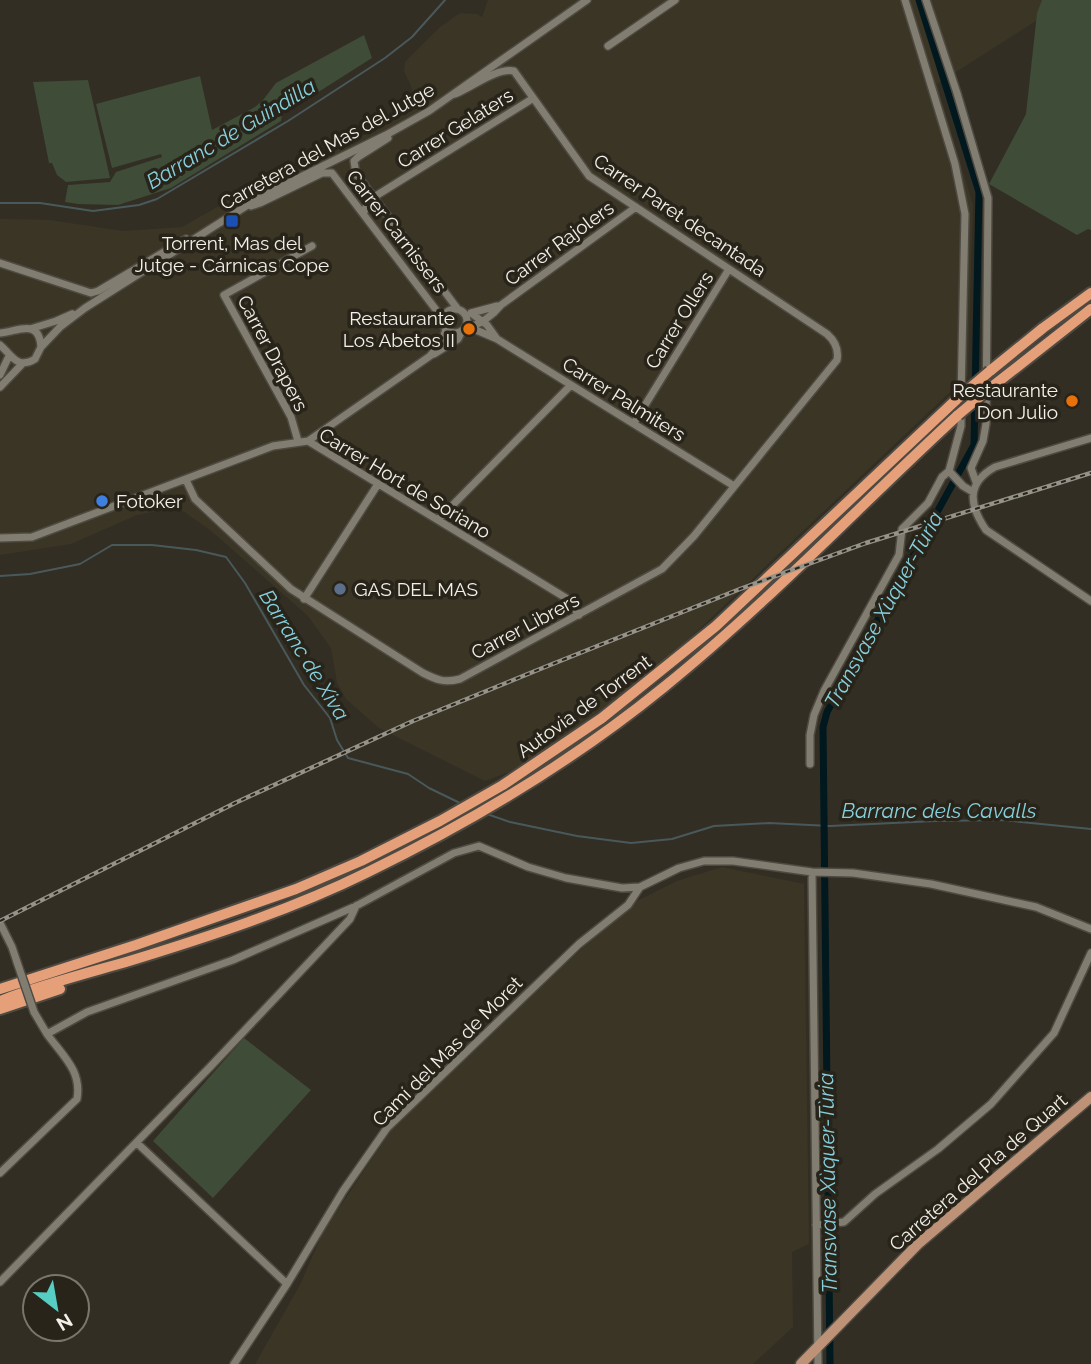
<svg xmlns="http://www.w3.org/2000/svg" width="1091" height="1364" font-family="Raleway,sans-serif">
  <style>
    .built { fill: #3b3525 }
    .green { fill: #3f4c37 }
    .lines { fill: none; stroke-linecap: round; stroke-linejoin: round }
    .stream { stroke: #49595b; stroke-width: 2 }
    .canal { stroke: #00181e; stroke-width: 7 }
    .minor-casing { stroke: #4e4a42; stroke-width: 10 }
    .major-casing { stroke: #4e4a42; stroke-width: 13 }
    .highway-casing { stroke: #4e4a42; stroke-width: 14 }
    .minor { stroke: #817d71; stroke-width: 7 }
    .major { stroke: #bd9276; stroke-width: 10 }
    .highway { stroke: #e5a07a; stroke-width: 10 }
    .rail-casing { stroke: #959289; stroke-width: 4.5 }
    .rail { stroke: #28241a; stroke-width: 2; stroke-dasharray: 5; stroke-linecap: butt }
    .minor-bridge-casing { stroke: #4e4a42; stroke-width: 10; stroke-linecap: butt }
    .highway-bridge-casing { stroke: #4e4a42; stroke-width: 14; stroke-linecap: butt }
    .minor-bridge { stroke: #817d71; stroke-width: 7 }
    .highway-bridge { stroke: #e5a07a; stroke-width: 10 }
    .transit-dot { fill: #1a4fb4; stroke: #28241a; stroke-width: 2.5 }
    .food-dot { fill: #e8710a; stroke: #28241a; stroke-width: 2.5 }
    .shop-dot { fill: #3f7fe0; stroke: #28241a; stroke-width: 2.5 }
    .service-dot { fill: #5c6f8a; stroke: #28241a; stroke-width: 2.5 }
    .labels { text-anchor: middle; stroke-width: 7; stroke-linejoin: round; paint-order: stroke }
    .street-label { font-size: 19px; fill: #f2f0e9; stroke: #28241a }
    .poi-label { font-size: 19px; fill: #f2f0e9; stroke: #28241a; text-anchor: end }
    .water-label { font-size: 21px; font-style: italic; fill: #86d0de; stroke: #28241a }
  </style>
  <rect width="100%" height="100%" fill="#322e24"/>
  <path class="built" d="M488 0H1042L1036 21 937 84 973 205 968 375 674 653 568 735 511 771 485 781 379 728 346 699 337 683 331 648 308 616 210 530 183 511 163 510 137 515 71 544 0 555V219L50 220 123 231 182 227 249 189 386 125 416 106 410 83 404 72 405 62 439 28 460 13 477 14 482 17Z
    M722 867 804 884 809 1244 792 1252 793 1327 753 1364H255L300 1285 323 1232 392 1129 524 1000 635 902 677 881Z"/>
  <path class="green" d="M1042 0H1091V230L1088 229 1077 235 989 184 1026 114 1037 13Z
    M364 35 372 58 282 115 281 121 171 188 118 205 78 204 65 202 68 185 110 182 116 172 162 157 161 154 112 168 96 104 200 76 212 130 255 107 263 100 276 83Z
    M88 80 110 178 66 182 57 175 52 163H49L33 82Z
    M244 1038 311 1090 213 1198 153 1141Z"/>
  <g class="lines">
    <path class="stream" d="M0 203H40L93 211 139 205 157 199 288 121 385 58 412 37 445 0
      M0 576 30 574 80 564 112 545H152L196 550 226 557 245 583 304 685 330 718 337 740 348 758 408 774 429 788 462 804
      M487 814 510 822 577 836 631 843 672 839 714 826 769 823 830 826 935 821 1002 820 1091 829"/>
    <path class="canal" d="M830 1364 823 727 827 712 974 445 979 192 919 0"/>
    <defs>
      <path id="minor" d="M905 0 955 164 965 214 961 398
        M926 0 957 93 988 198 986 424 983 441 971 468 976 482
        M608 46 675 0
        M388 138 358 157 354 161 356 174 457 308
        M251 206 260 203 322 173H332L443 319
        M364 212 368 202 374 197 532 99
        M0 263 91 293 98 291 186 239
        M443 321a12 12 0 1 1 24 0a12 12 0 1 1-24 0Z
        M471 313 487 325 497 339
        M471 313 497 306
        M467 327C479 326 493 315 501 305L636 207
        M30 329 56 321 72 314
        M464 329 476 330 497 339 734 486
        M0 333C17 332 39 317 41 347L35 359C17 370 12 355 0 345
        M41 347 60 327 85 308 262 196 386 135 429 111 587 0
        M434 354 458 339 462 331
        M0 375 9 356
        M0 387 23 363
        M634 423 729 269
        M1091 438 995 467C966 483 969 505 986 530L1091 601
        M298 441 291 417 224 295 312 246
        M308 441 430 356 442 342 446 329
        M949 471 963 486 973 492
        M186 480 195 499 291 589 423 673C437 680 444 683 460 679L662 569 694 536 837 360C839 349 835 341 827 334L589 176 514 71C498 67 472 87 455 94
        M438 520 571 385
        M0 538 32 537 273 446 308 441 566 598 579 615
        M304 599 378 484
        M810 764V735L814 715 824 691 899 555 902 529 928 503 942 477 949 471 961 426V410
        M812 872 818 1364
        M0 923 12 947 17 962
        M34 1012 47 1034
        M137 1143 287 1284
        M0 1173 77 1099C82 1071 63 1056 47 1034L87 1012 233 960 356 906 454 853 479 846 528 867 566 878 622 888 640 887 679 868 704 861H733L812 872 853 873 931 884 1036 907 1091 929
        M816 1225 844 1222 875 1194 938 1149 991 1104 1054 1033 1091 953
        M0 1282 211 1066 350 919 356 906
        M234 1364 287 1284 343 1191 387 1128 579 944 628 905 640 887"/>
      <path id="major" d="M801 1364 918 1244 1091 1097"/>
      <path id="highway" d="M990 371 1043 328 1091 293
        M989 389 1091 309
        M0 989 136 945 296 889 361 861 440 821 503 785 602 718 716 626 957 399
        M0 1001C41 985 84 974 126 962 208 937 291 910 368 872 473 821 573 761 664 687 768 603 860 505 958 415
        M0 1009 60 989"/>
    </defs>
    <use href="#minor" class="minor-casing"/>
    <use href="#major" class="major-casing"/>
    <use href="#highway" class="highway-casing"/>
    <use href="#minor" class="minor"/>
    <use href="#major" class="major"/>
    <use href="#highway" class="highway"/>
    <defs>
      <path id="rail" d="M0 921 235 803 413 721 545 667 740 589 866 543 1091 473"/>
    </defs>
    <use href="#rail" class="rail-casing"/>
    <use href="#rail" class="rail"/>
    <defs>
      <path id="minor-bridge" d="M17 962 34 1012"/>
      <path id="highway-bridge" d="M957 399 990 371
        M958 415 989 389"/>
    </defs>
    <use href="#minor-bridge" class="minor-bridge-casing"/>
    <use href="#highway-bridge" class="highway-bridge-casing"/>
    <use href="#minor-bridge" class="minor-bridge"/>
    <use href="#highway-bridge" class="highway-bridge"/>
  </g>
  <rect class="transit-dot" x="225" y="214" width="14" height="14" rx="3.5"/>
  <g class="food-dot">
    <circle cx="469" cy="329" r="7"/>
    <circle cx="1072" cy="401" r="7"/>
  </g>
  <circle class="shop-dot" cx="102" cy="501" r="7"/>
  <circle class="service-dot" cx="340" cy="589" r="7"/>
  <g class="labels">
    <g class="street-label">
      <text transform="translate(455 128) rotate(-32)" y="7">Carrer Gelaters</text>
      <text transform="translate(327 146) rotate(-29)" y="7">Carretera del Mas del Jutge</text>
      <text transform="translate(680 215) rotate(34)" y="7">Carrer Paret decantada</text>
      <text transform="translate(397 231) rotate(52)" y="7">Carrer Carnissers</text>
      <text transform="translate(559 243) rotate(-36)" y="7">Carrer Rajolers</text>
      <text transform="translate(679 320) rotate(-58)" y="7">Carrer Ollers</text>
      <text transform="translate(273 353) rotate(62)" y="7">Carrer Drapers</text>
      <text transform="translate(624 399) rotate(32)" y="7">Carrer Palmiters</text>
      <text transform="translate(405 483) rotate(31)" y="7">Carrer Hort de Soriano</text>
      <text transform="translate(525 626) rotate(-28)" y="7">Carrer Librers</text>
      <text transform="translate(584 706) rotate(-36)" y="7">Autovia de Torrent</text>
      <text transform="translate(447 1051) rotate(-45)" y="7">Camí del Mas de Moret</text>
      <text transform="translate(978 1172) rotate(-41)" y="7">Carretera del Pla de Quart</text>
    </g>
    <g class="poi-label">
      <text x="232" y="250" text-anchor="middle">Torrent, Mas del<tspan x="232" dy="22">Jutge - Cárnicas Cope</tspan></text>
      <text x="455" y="325">Restaurante<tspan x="455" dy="22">Los Abetos II</tspan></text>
      <text x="1058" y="397">Restaurante<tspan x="1058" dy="22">Don Julio</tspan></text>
      <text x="116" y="508" text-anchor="start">Fotoker</text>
      <text x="354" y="596" text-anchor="start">GAS DEL MAS</text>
    </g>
    <g class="water-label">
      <text transform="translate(231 134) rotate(-31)" y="7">Barranc de Guindilla</text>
      <text transform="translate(884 610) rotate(-61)" y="7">Transvase Xùquer-Tùria</text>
      <text transform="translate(304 655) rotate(58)" y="7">Barranc de Xiva</text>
      <text x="939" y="818">Barranc dels Cavalls</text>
      <text transform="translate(828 1183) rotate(-91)" y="7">Transvase Xùquer-Tùria</text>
    </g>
  </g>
  <g transform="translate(56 1308) rotate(149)"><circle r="33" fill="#28241a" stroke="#79766d" stroke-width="2"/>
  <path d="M0-5L12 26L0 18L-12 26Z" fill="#56cec3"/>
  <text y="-10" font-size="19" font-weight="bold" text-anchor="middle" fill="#f2f0e9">N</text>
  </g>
</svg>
